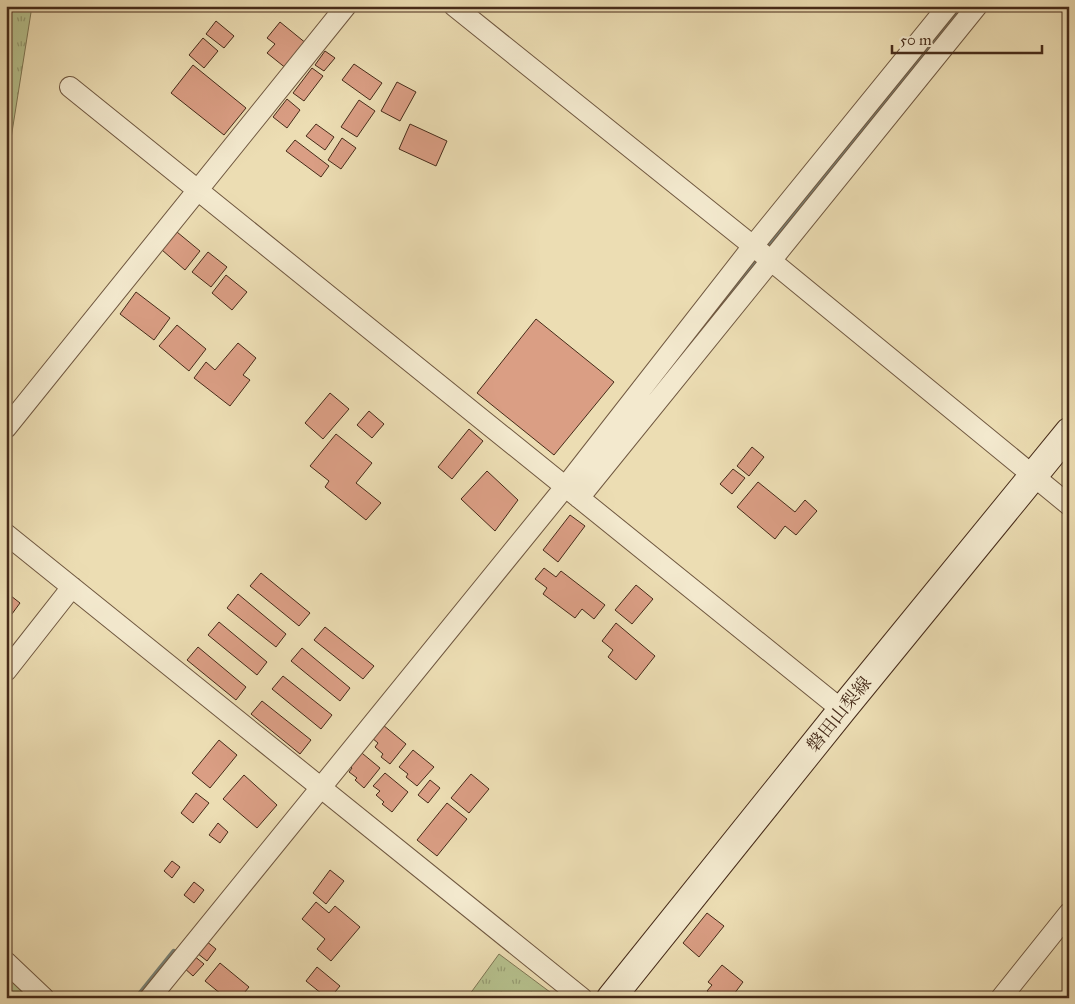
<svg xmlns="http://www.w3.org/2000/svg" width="1075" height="1004" font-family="'IM FELL Great Primer','Noto Serif JP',serif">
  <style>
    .grass { fill: url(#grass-tufts); stroke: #7e7654 }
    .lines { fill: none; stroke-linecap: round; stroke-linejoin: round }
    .stream { stroke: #788175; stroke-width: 6 }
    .building { fill: #da9e84; stroke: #462b19 }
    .minor-casing { stroke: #705840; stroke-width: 22 }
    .secondary-casing { stroke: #462b19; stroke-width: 30 }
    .minor { stroke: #f3e9ce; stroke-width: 20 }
    .secondary { stroke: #f3e9ce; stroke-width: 28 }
    .labels { text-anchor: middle; stroke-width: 4; stroke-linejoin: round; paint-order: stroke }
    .street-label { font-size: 18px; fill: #462b19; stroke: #f3e9ce }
  </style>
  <defs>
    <pattern id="grass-tufts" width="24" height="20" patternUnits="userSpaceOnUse" patternTransform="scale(1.25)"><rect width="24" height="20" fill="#b6c18e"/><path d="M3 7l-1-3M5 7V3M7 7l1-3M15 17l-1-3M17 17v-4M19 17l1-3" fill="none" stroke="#969d73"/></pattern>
  </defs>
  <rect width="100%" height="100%" fill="#ecddb3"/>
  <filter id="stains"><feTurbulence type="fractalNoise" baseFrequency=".004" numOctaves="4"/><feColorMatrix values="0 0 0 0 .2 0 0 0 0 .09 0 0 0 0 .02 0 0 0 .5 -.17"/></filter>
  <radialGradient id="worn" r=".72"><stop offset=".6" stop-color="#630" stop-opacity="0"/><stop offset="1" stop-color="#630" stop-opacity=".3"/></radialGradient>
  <path class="grass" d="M6 6H32L6 170Z
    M499 954 558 998H467Z
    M6 958 35 998H6Z"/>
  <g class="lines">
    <path class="stream" d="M660 381 962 6
      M137 998 174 952"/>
  </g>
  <path class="building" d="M216 21 234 36 224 48 206 34Z
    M280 22 307 44 287 69 267 53 275 44 267 38Z
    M203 38 218 51 204 68 189 55Z
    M325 51 335 58 324 71 315 65Z
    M354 64 382 83 370 100 342 80Z
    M193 65 246 108 224 135 171 93Z
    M312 68 323 76 304 101 293 93Z
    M397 82 416 92 400 121 381 111Z
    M287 99 300 110 287 128 273 117Z
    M359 100 375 111 357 137 341 127Z
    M316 124 334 137 325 150 306 136Z
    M410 124 447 141 436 166 399 149Z
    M342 138 356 148 341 169 328 160Z
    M295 140 329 166 321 177 286 151Z
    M177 232 200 251 185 270 162 250Z
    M208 252 227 267 211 287 192 272Z
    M226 275 247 292 232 310 212 293Z
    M136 292 170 318 154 340 120 314Z
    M536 319 614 382 554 455 477 393Z
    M177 325 206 349 189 371 159 346Z
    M238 343 256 358 243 375 250 380 230 406 194 378 206 362 215 370Z
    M330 393 349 409 323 439 305 423Z
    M369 411 384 424 372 438 357 425Z
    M469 429 483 441 452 479 438 467Z
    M336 434 372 463 356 483 381 503 366 520 325 487 329 481 310 466Z
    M752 447 764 457 749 476 737 466Z
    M733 469 745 478 732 494 720 484Z
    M487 471 518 500 495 531 461 499Z
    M758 482 795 512 805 500 817 511 796 535 785 526 775 539 737 507Z
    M570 515 585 526 558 562 543 550Z
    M544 568 556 577 561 571 605 605 594 619 582 609 575 618 543 594 547 588 535 579Z
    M261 573 310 613 299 626 250 586Z
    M636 585 653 599 632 624 615 610Z
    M6 592 20 603 9 618 6 616Z
    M238 594 286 634 276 647 227 608Z
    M219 622 267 662 257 675 208 635Z
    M616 623 655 656 636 680 608 657 613 650 602 641Z
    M325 627 374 666 363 679 314 640Z
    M198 647 246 687 236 700 187 660Z
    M302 648 350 688 340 701 291 661Z
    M283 676 332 715 321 729 272 689Z
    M262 701 311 740 300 754 251 714Z
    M383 725 406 744 390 764 381 757 383 754 375 747 378 743 372 738Z
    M219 740 237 755 210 788 192 773Z
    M357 749 380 768 364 788 355 780 357 778 349 772 352 768 346 762Z
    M413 750 434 767 417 786 406 777 408 774 399 767Z
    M385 773 408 792 392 812 382 804 384 802 376 795 380 791 373 786Z
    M471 774 489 789 469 813 451 798Z
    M244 775 277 805 257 828 223 799Z
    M430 780 440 788 428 803 418 795Z
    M196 793 209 803 193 823 181 813Z
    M447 803 467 819 437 856 417 840Z
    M218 823 228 832 220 843 209 835Z
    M172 861 180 867 172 878 164 871Z
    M330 870 344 881 326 904 313 893Z
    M194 882 204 890 194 903 184 895Z
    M316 902 329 913 335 906 360 927 331 961 317 949 325 939 302 919Z
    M707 913 724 926 699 957 683 943Z
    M206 941 216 949 207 961 197 953Z
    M193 955 204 964 193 976 183 967Z
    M220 963 249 987 240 998H226L205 981Z
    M722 965 743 982 731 998H716L707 991 712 985 708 982Z
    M317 967 340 986 330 998H327L306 981Z"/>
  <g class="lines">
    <defs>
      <path id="minor" d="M454 6 753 246 1069 505
        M70 87 842 710
        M6 428 346 6
        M579 498 977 6
        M6 534 582 998
        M6 671 72 587
        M6 962 44 998
        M150 998 565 487 753 246 948 6
        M1001 998 1069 913"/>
      <path id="secondary" d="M611 998 842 710 1069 432"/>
    </defs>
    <use href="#minor" class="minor-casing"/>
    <use href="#secondary" class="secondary-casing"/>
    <use href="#minor" class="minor"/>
    <use href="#secondary" class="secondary"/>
  </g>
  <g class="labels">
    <g class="street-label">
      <text transform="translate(839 714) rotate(-51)" y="6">磐田山梨線</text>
    </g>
  </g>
  <rect width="1075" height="1004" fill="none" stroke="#ecddb3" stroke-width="25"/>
  <rect x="8" y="8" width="1060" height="989" fill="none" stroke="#462b19" stroke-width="2.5"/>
  <rect x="12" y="12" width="1050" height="979" fill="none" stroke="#462b19"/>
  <path d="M892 45v8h150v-8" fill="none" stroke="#462b19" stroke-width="2.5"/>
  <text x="900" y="45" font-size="15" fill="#462b19" stroke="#f3e9ce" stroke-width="4" paint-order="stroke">50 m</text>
  <rect width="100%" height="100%" filter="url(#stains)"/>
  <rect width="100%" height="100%" fill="url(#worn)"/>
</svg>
